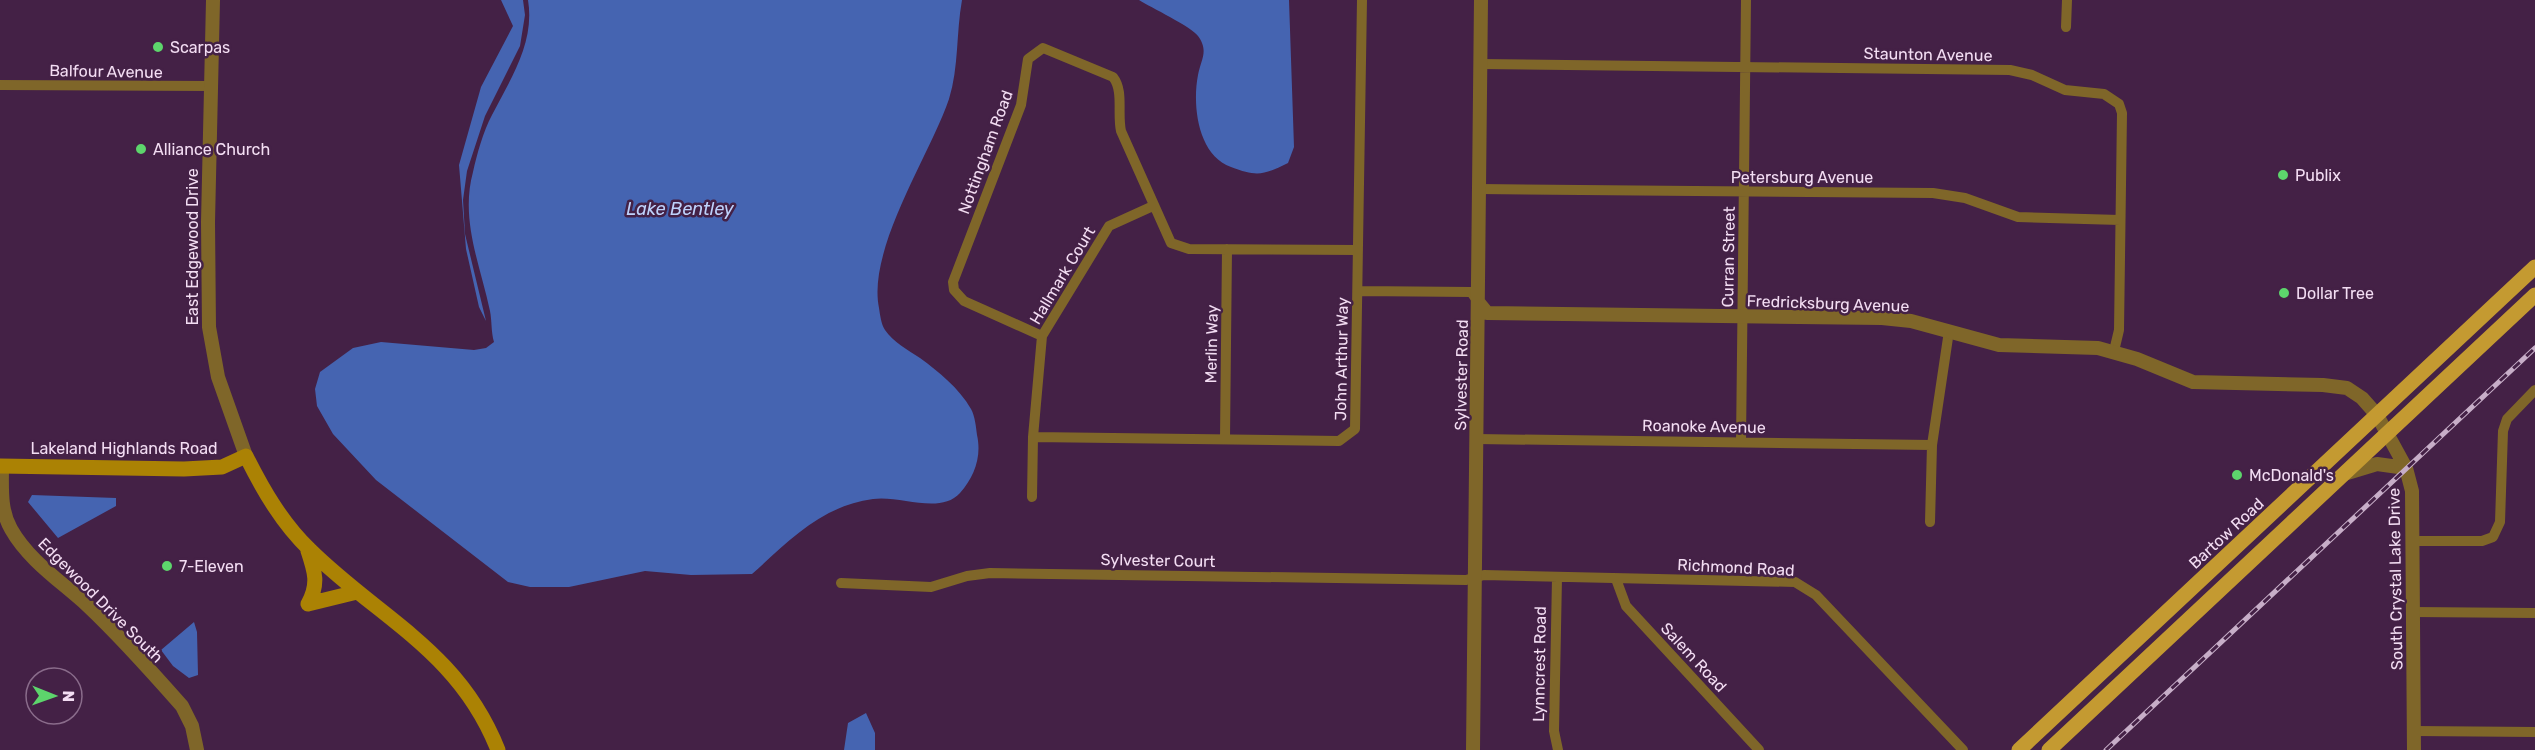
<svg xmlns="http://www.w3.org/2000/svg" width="2535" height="750" font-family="Rubik,sans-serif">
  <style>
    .water { fill: #4564b1 }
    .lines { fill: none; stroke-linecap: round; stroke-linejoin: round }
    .minor { stroke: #7f6629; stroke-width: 10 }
    .tertiary { stroke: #7f6629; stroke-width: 14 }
    .secondary { stroke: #ab8204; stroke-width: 15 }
    .primary { stroke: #c49a31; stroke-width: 15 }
    .rail-casing { stroke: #c7aec8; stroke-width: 5 }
    .rail { stroke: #442146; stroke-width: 3; stroke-dasharray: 9; stroke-linecap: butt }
    .poi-dot { fill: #5dd56c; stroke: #442146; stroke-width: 2 }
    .labels { text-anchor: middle; stroke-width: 5; stroke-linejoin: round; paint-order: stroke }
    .poi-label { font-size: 16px; fill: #f3ddf3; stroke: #442146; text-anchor: start }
    .street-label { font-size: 16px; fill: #f3ddf3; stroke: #442146 }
    .water-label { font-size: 18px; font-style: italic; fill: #bed2fc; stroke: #442146 }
  </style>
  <rect width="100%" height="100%" fill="#442146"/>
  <path class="water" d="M501 0H523L525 15 520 46 485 116 467 171 463 200 465 234 486 321 479 307 466 249 459 165 481 87 513 26Z
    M528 0H962C956 33 959 67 949 99 930 155 867 249 879 308 880 314 881 324 885 330 893 342 908 350 920 358 939 372 959 388 971 409 975 416 976 427 977 435 982 457 974 477 960 493 940 515 900 495 873 499 821 506 789 541 752 574L691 575 645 571 569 587H530L508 582 376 480 333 434 317 406 315 389 320 372 353 348 381 342 474 350 486 348 494 342C491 332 492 321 490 311 480 264 460 220 473 172 477 154 483 132 492 115 511 78 535 43 528 0Z
    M1139 0H1289L1294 147 1288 163C1264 175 1257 177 1231 167 1198 155 1192 106 1198 75 1201 59 1209 51 1198 36 1192 27 1150 7 1139 0Z
    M32 495 116 498V506L58 538 28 502Z
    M194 622 197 632 198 675 189 678 173 666 161 650Z
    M866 713 875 733V750H844L848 723Z"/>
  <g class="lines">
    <path class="minor" d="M2066 27 2067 0
      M1480 64 2010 70 2032 75 2065 90 2104 94 2119 104 2122 113 2119 330 2114 351
      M0 85 211 86
      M1479 189 1933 193 1965 198 2018 217 2120 220
      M1358 291 1471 292 1478 302
      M1042 336 964 301 954 290 953 282 1021 105 1028 59 1043 48 1113 77C1124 91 1117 113 1121 131L1171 243 1189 249 1358 250
      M1033 437 1339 441 1355 429 1362 0
      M1225 439 1227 249
      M1477 439 1932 445
      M1741 442 1746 0
      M1032 497 1033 437 1042 336 1109 226 1153 206
      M1930 522 1932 445 1949 331
      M2413 541H2482L2493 537 2500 522 2503 431 2507 419 2535 390
      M1557 578 1554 731 1558 750
      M1616 579 1626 606 1759 750
      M841 583 931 587 967 576 990 573 1466 580 1484 575 1795 582 1816 595 1963 750
      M2413 612 2535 613
      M2415 731 2535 732"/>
    <path class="tertiary" d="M213 0 208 222 209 327 218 377 246 456
      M1478 302 1487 313 1882 318 1911 321 1999 345 2098 348 2137 359 2193 382 2323 385 2347 388 2362 398 2377 415 2406 468 2412 491 2414 750
      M2 466C2 487 0 510 11 529 29 561 62 582 88 606 121 637 152 672 182 706L192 726 197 750
      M2344 474 2377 464 2406 468
      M1473 750 1481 0"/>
    <path class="secondary" d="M0 466 184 469 222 467 246 456C263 490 282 523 310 550 380 619 459 651 498 750
      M308 604C319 584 315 572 308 551
      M308 604 357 592"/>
    <path class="primary" d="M2019 750 2535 267
      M2049 750 2535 295"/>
    <defs>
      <path id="rail" d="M2106 750 2535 348"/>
    </defs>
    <use href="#rail" class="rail-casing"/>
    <use href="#rail" class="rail"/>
  </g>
  <g class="poi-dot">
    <circle cx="158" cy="47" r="6"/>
    <circle cx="141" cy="149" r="6"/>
    <circle cx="2283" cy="175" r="6"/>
    <circle cx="2284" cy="293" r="6"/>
    <circle cx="2237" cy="475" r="6"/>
    <circle cx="167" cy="566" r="6"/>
  </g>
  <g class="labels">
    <g class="poi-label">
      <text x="170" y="53">Scarpas</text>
      <text x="153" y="155">Alliance Church</text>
      <text x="2295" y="181">Publix</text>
      <text x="2296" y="299">Dollar Tree</text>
      <text x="2249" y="481">McDonald's</text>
      <text x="179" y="572">7-Eleven</text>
    </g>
    <g class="street-label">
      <text transform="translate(1928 54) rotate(1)" y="6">Staunton Avenue</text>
      <text transform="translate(106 71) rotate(1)" y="6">Balfour Avenue</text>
      <text transform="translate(985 152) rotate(-70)" y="6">Nottingham Road</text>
      <text x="1802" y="183">Petersburg Avenue</text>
      <text transform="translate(192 247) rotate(-90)" y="6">East Edgewood Drive</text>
      <text transform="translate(1728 257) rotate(-89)" y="6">Curran Street</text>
      <text transform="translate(1062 275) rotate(-59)" y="6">Hallmark Court</text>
      <text transform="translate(1828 303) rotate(2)" y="6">Fredricksburg Avenue</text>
      <text transform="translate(1211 344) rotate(-89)" y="6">Merlin Way</text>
      <text transform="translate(1341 359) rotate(-89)" y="6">John Arthur Way</text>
      <text transform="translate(1461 375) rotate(-89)" y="6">Sylvester Road</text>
      <text transform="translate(1704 426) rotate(1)" y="6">Roanoke Avenue</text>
      <text x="124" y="454">Lakeland Highlands Road</text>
      <text transform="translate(2226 533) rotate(-43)" y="6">Bartow Road</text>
      <text transform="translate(1158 560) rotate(1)" y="6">Sylvester Court</text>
      <text transform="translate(1736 567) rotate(3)" y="6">Richmond Road</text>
      <text transform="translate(2395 579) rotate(-91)" y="6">South Crystal Lake Drive</text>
      <text transform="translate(101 600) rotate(45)" y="6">Edgewood Drive South</text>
      <text transform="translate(1694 657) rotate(47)" y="6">Salem Road</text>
      <text transform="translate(1539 664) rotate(-89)" y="6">Lynncrest Road</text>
    </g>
    <g class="water-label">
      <text x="680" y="215">Lake Bentley</text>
    </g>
  </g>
  <g transform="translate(54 696) rotate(91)"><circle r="28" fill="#442146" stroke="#8a6c8b" stroke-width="1.5"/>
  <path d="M0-4.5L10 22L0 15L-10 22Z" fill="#5dd56c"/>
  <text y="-9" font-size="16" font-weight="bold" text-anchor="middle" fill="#f3ddf3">N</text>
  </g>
</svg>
